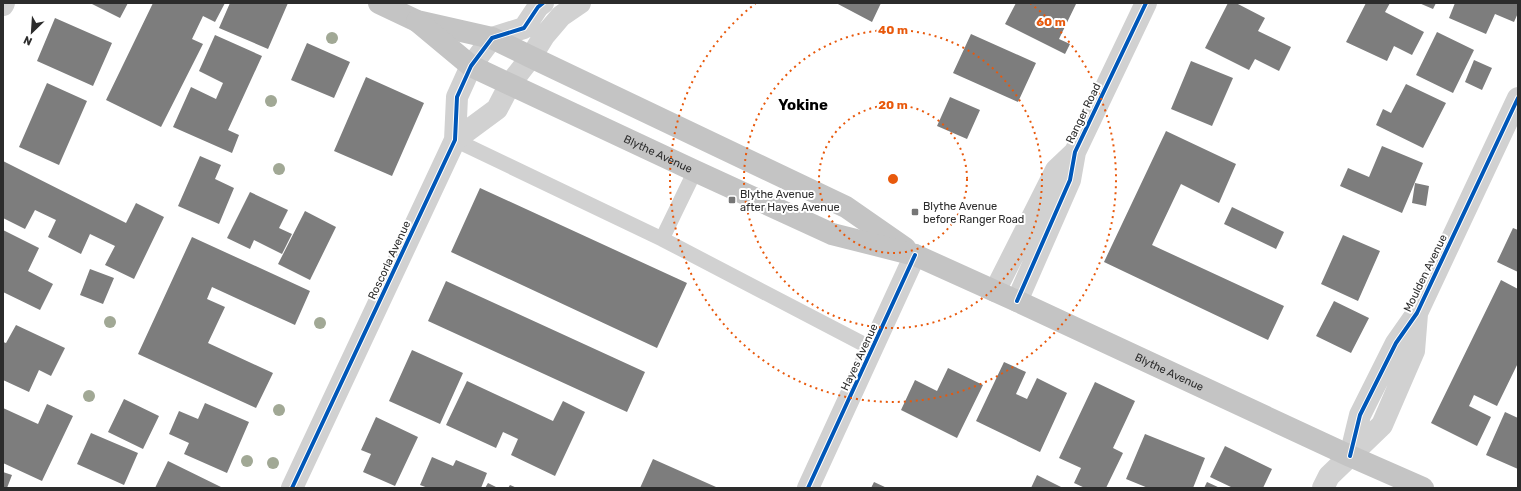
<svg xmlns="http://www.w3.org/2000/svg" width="1521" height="491" font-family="Rubik,sans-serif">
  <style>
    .building { fill: #7d7d7d }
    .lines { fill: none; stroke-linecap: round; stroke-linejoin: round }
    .service { stroke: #d1d1d1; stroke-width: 15 }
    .minor { stroke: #d1d1d1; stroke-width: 22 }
    .primary { stroke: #c4c4c4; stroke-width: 22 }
    .cycleway-casing { stroke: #fff; stroke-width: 6 }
    .cycleway { stroke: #0057b8; stroke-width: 4 }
    .tree { fill: #a1a895 }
    .ring { fill: none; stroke: #e8590c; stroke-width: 2; stroke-dasharray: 2 4 }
    .poi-dot { fill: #767676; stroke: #fff; stroke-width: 1.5 }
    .labels { text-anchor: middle; stroke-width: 4; stroke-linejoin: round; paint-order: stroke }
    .street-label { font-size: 11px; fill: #2c2c2c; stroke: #fff }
    .poi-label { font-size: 11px; fill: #2c2c2c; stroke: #fff; text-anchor: start }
    .district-label { font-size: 15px; font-weight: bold; fill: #000; stroke: #fff }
    .centre { fill: #e8590c; stroke: #fff; stroke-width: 2 }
    .ring-label { font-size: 12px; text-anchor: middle; font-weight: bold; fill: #e8590c; stroke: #fff; stroke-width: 4; stroke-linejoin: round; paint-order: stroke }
  </style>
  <rect width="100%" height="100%" fill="#fff"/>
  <path class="building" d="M90 3H128L120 18Z
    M153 3H225L215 22 203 16 192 39 203 44 161 127 106 100Z
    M230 3H288L268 49 219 28Z
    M836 3H881L872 22Z
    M1016 3H1074L1076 4 1059 39 1070 44 1065 54 1005 24Z
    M1228 3H1236L1265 18 1258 31 1291 47 1279 71 1255 59 1249 70 1205 48Z
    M1366 3H1390L1385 12 1424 32 1412 55 1394 46 1387 61 1346 42Z
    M1419 3H1436L1433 9Z
    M1455 3H1518V13L1514 22 1495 14 1486 34 1449 18Z
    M55 18 112 43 93 86 37 61Z
    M1437 32 1474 50 1453 93 1416 75Z
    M971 34 1036 63 1018 102 953 73Z
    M215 35 262 56 228 130 239 135 232 153 173 127 191 87 216 99 223 83 199 71Z
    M307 43 350 62 334 98 291 80Z
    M1474 60 1492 68 1482 90 1465 82Z
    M1191 61 1233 78 1212 126 1171 109Z
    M366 77 424 103 392 176 334 151Z
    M47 83 87 101 59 165 19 147Z
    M1406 84 1446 103 1423 148 1376 125 1383 109 1391 113Z
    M950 97 980 110 967 139 937 126Z
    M1166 131 1236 164 1219 203 1181 184 1152 245 1284 306 1268 340 1104 262Z
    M1382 146 1423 163 1402 213 1340 186 1348 168 1369 177Z
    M200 156 221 165 215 179 234 188 219 224 178 206Z
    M3 161 126 223 136 203 164 217 134 279 105 265 115 246 90 234 81 254 48 237 56 220 35 210 25 229 3 218Z
    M1415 183 1429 186 1426 206 1412 203Z
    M480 188 687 283 657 348 451 252Z
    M250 192 288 210 279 228 292 234 282 254 254 240 250 249 227 238Z
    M1232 207 1284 232 1276 249 1224 224Z
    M305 211 336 227 310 280 278 264Z
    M1513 228 1518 230V272L1497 262Z
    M3 230 39 248 28 271 53 284 40 310 3 292Z
    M1343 235 1380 251 1358 301 1321 284Z
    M192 237 310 291 295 325 212 287 207 299 225 307 208 343 273 373 256 408 138 354Z
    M90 269 114 278 103 304 80 295Z
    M1501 280 1518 289V363L1497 406 1474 395 1469 406 1491 417 1477 446 1431 423Z
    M446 281 645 372 627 412 428 321Z
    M1334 301 1369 318 1351 353 1316 336Z
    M16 325 65 348 51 376 39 370 29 392 3 380V342L6 343Z
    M412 350 463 373 440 424 389 401Z
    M1004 362 1026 372 1016 394 1027 399 1037 378 1067 393 1040 452 976 421Z
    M948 368 983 385 957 438 901 410 915 380 937 391Z
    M467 381 553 421 563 401 585 412 555 476 511 455 518 439 503 432 496 448 446 425Z
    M1095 382 1135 401 1113 448 1123 453 1106 488H1085L1074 483 1081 468 1059 458Z
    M124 399 159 416 143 449 108 432Z
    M205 403 249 422 227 473 184 454 189 443 169 434 179 411 198 419Z
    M47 404 73 416 42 481 3 463V408L38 424Z
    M1505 412 1518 418V469L1486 455Z
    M376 417 418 437 395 486 363 472 371 454 361 450Z
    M91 433 138 453 124 485 77 464Z
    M1145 434 1205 458 1193 488H1148L1126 479Z
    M1225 446 1272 469 1263 488H1233L1210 477Z
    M432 457 453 466 456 460 487 473 481 488H428L420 485Z
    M653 459 716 487V488H640Z
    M168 461 223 488H155Z
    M3 472 12 475 7 488H3Z
    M1037 475 1063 488H1031Z
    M874 482 887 488H871Z
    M1207 482 1220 488H1204Z
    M488 483 498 488H485Z
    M510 485 517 488H508Z"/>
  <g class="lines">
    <path class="service" d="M455 140 662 239 873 349
      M662 239 695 171"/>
    <path class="minor" d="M3 5 4 3
      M455 140 497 109 510 84 531 57 544 36 561 16 580 3
      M995 291 1056 170 1075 152
      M1017 301 1070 180 1075 152 1146 3
      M1350 456 1360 415 1396 343 1417 313 1518 98
      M292 488 455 140 457 97 471 66 492 38 524 28 538 7 543 3
      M808 488 915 255
      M1323 488 1329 476 1382 425 1414 351 1417 314"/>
    <g class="primary">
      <path d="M379 3 417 21 492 38 531 57 846 207 905 248"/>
      <path id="s1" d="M417 21 471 66 695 171 832 234 915 255 1017 301 1350 456 1423 488"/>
    </g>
    <defs>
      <path id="cycleway" d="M1017 301 1070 180 1075 152 1146 3
        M1350 456 1360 415 1396 343 1417 313 1518 98
        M292 488 455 140 457 97 471 66 492 38 524 28 538 7 543 3
        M808 488 915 255"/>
    </defs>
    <use href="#cycleway" class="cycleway-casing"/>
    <use href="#cycleway" class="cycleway"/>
  </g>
  <g class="tree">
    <circle cx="332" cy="38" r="6"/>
    <circle cx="271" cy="101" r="6"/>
    <circle cx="279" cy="169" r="6"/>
    <circle cx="110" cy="322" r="6"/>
    <circle cx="320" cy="323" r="6"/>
    <circle cx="89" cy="396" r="6"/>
    <circle cx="279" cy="410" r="6"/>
    <circle cx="247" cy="461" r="6"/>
    <circle cx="273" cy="463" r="6"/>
  </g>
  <g class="ring">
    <circle cx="893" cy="179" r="74"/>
    <circle cx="893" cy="179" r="149"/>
    <path d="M1030 3A223 223 0 1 1 756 3"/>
  </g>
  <g class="poi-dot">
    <rect x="728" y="196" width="8" height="8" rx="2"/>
    <rect x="911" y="208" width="8" height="8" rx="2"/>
  </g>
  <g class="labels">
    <g class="street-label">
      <text transform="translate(1083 113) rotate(-64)" y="4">Ranger Road</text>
      <text dy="4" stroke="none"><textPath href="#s1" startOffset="277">Blythe Avenue</textPath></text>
      <text transform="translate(389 260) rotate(-65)" y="4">Roscorla Avenue</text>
      <text transform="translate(1425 273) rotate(-64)" y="4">Moulden Avenue</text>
      <text transform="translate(859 357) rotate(-65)" y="4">Hayes Avenue</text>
      <text dy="4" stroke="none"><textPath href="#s1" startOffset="834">Blythe Avenue</textPath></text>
    </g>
    <g class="poi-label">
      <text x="740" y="198">Blythe Avenue<tspan x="740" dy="13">after Hayes Avenue</tspan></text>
      <text x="923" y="210">Blythe Avenue<tspan x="923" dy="13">before Ranger Road</tspan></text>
    </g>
    <g class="district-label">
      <text x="803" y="110">Yokine</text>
    </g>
  </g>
  <circle cx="893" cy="179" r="6" class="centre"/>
  <g class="ring-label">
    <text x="1051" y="26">60 m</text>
    <text x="893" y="34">40 m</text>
    <text x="893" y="109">20 m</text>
  </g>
  <rect width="1521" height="491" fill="none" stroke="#2c2c2c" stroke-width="8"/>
  <g transform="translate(32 32) rotate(205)" stroke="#ffffff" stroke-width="3" paint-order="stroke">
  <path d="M0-3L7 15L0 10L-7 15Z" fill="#2c2c2c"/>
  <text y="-6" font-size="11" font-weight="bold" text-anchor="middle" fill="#2c2c2c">N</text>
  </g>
</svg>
